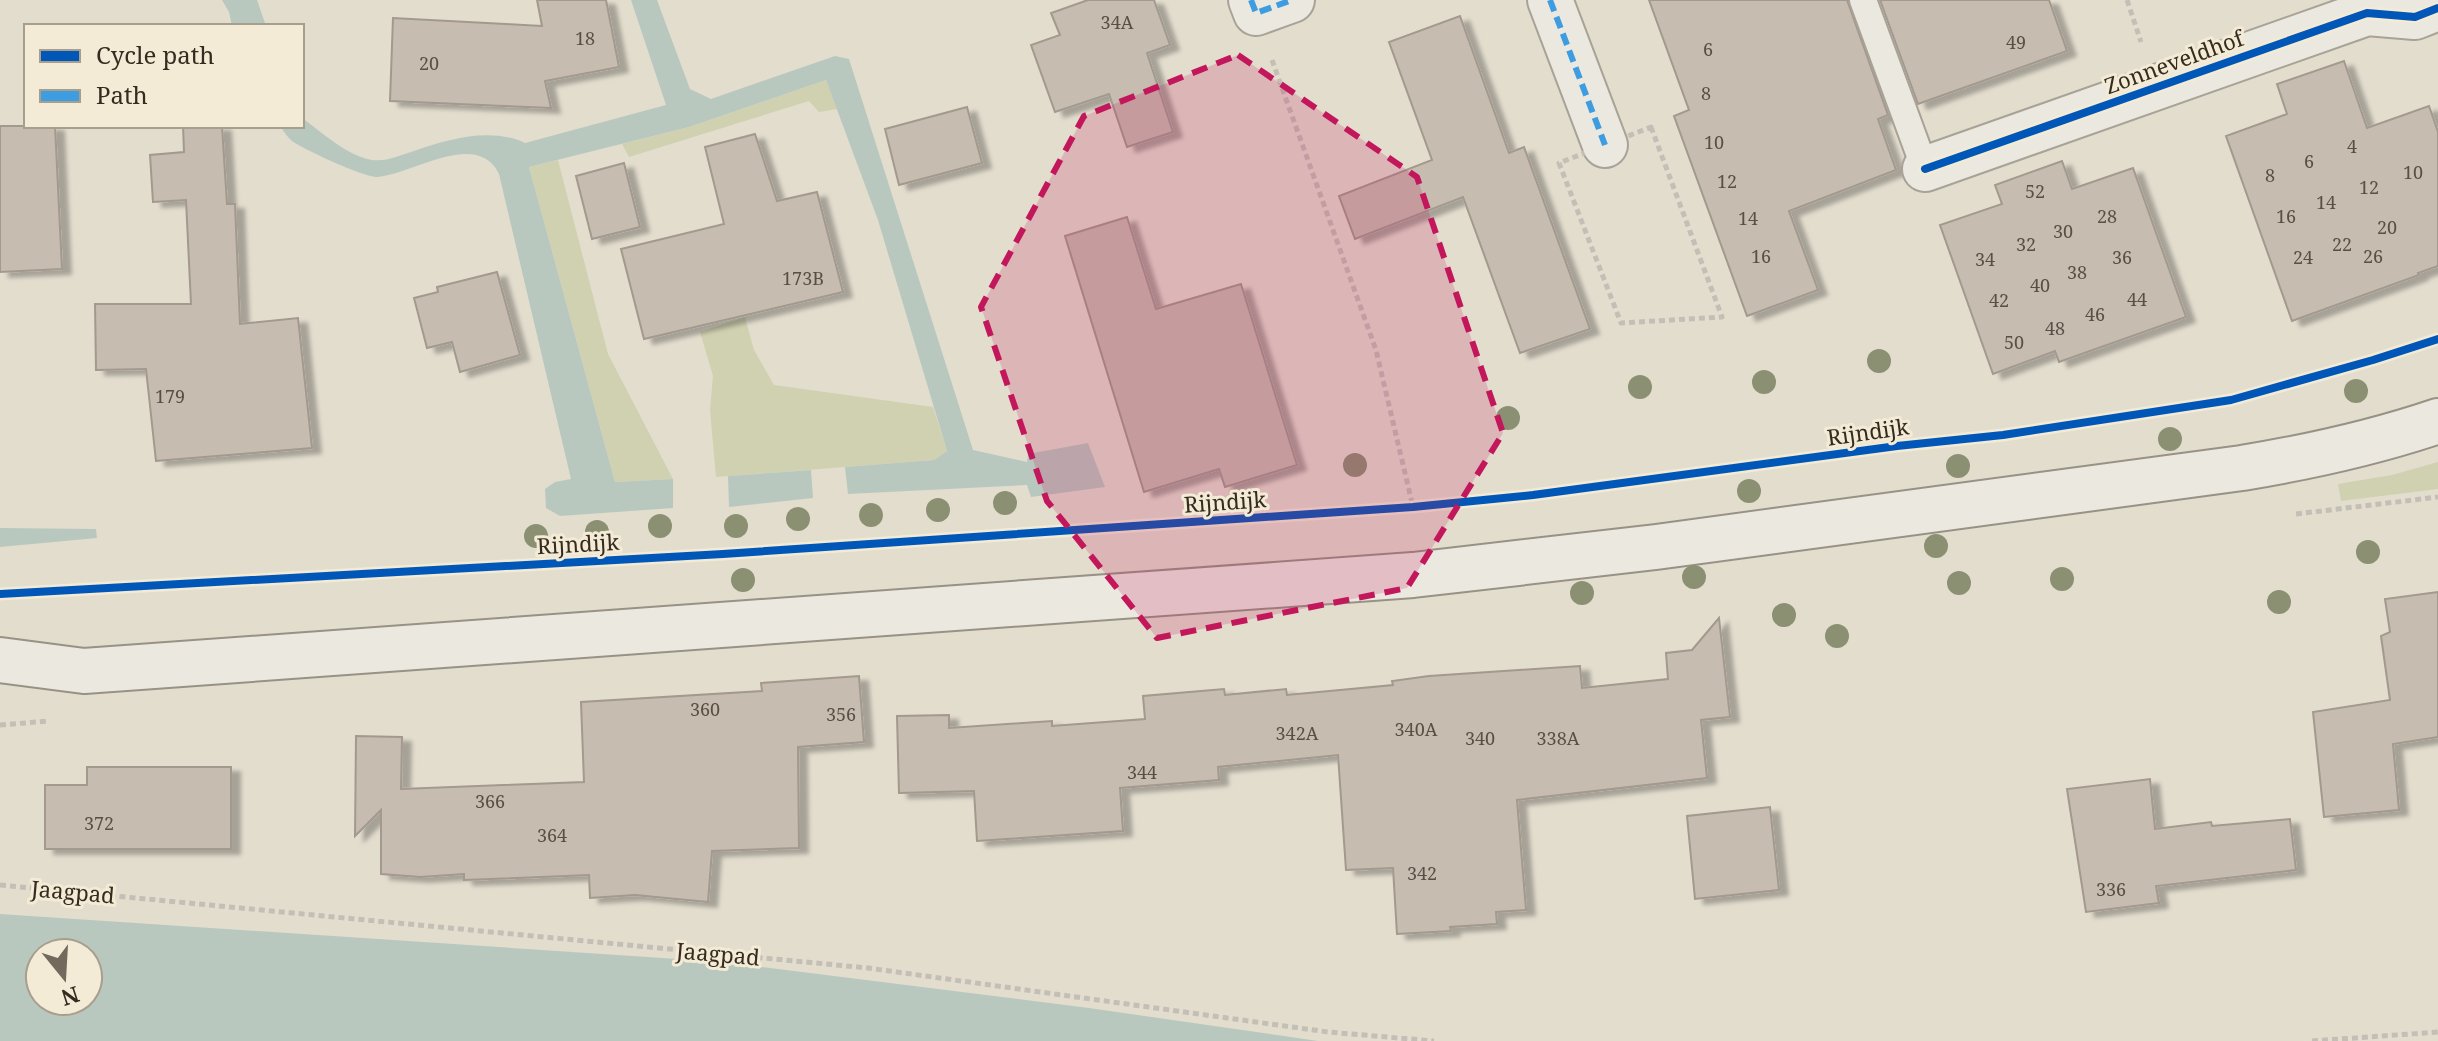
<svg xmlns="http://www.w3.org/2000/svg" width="2438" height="1041" font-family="'Noto Serif',serif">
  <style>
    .green { fill: #d0d1b1 }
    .water { fill: #b9c8bf; fill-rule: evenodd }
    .building { fill: #c6bcaf; stroke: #a3998e; stroke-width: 2; filter: url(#shadow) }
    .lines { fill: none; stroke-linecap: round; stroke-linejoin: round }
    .lane-casing { stroke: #a8a297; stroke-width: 30 }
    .street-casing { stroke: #a8a297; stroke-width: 48 }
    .secondary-casing { stroke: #989286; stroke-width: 48 }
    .path { stroke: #c4bfb6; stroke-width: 5; stroke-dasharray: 6 4; stroke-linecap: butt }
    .lane { stroke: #ebe8df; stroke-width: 26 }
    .street { stroke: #ebe8df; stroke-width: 44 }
    .secondary { stroke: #ebe8df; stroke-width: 44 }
    .quiet { stroke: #3e9ce0; stroke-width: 6; stroke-dasharray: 12 6; stroke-linecap: butt }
    .cycleway-casing { stroke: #f3ebd5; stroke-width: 13 }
    .cycleway { stroke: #0057b8; stroke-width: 8 }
    .tree { fill: #8c9073 }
    .marked { fill: #c2185b; fill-opacity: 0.2; stroke: #c2185b; stroke-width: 6; stroke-dasharray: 16 10; stroke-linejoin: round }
    .labels { text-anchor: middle; stroke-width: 6; stroke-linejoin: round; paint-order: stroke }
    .number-label { font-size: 18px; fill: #5a4f44 }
    .street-label { font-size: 22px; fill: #362b20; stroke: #f3ebd5 }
  </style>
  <defs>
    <filter id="shadow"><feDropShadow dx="9" dy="5" stdDeviation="2" flood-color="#0004"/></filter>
  </defs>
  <rect width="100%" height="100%" fill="#e3ddce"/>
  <path class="green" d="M826 80 837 109 819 112 809 101 629 157 622 144 689 127Z
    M558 160 608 354 673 479 615 482 529 167Z
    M745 317 754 350 774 385 933 407 947 451 934 460 716 477 710 410 713 376 700 332Z
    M2438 462V489L2341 501 2338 484 2392 475Z"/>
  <path class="water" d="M222 0H257L266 26H232L229 12Z
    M631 0H657L690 89 711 99 835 56 849 59 973 450 1027 462 1028 454 1088 443 1105 487 1031 497 1027 485 848 494 845 467 934 460 947 451 878 220 826 80 689 127 529 167 615 482 673 479V508L560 516 546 508 545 489 555 482 571 479 499 174C477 129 413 174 378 177 365 178 303 149 292 141 287 137 283 130 280 126H302V118C322 132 347 156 372 160 387 162 400 155 414 151 448 139 491 127 525 143L666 105Z
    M811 470 813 498 729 507 728 476Z
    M0 528 96 529 97 538 0 547Z
    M0 914 723 962 1089 1008 1318 1041H0ZM40 953H88V1001H40Z"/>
  <path class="building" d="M537 0H606L619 67 545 81 551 108 390 101 393 18 542 26Z
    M1088 0H1154L1170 45 1147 53 1173 132 1127 147 1109 94 1055 112 1031 45 1060 35 1051 13Z
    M1649 0H1847L1888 115 1878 119 1896 170 1789 211 1818 290 1747 316 1674 116 1689 110Z
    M1880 0H2049L2067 51 1918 104Z
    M1460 16 1509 153 1524 147 1590 329 1520 353 1463 197 1355 239 1339 196 1432 160 1389 42Z
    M2344 61 2367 128 2429 106 2438 132V266L2418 273 2419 275 2292 321 2226 136 2287 114 2277 84Z
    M967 107 982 163 899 185 885 129Z
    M0 126H55L62 269 0 272Z
    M183 126H222L227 204H235L240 324 298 318 312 448 156 461 146 369 96 370 95 304H191L186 200 153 202 150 155 184 152Z
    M755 134 777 201 817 192 843 292 644 339 621 249 724 224 705 147Z
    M2062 161 2072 189 2133 168 2186 317 2059 362 2055 351 1993 374 1940 225 2002 204 1995 185Z
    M624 163 640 227 592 239 576 176Z
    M1127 217 1156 309 1241 284 1297 465 1225 487 1219 469 1144 492 1065 236Z
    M497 272 520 355 460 372 452 342 427 348 414 298 438 292 437 287Z
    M2438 592V737L2393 744 2399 810 2324 817 2313 712 2390 700 2381 636 2390 632 2385 599Z
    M1719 618 1730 717 1701 720 1707 778 1517 800 1526 910 1496 912 1497 924 1450 927 1451 931 1397 934 1393 868 1346 870 1338 755 1218 767 1219 780 1120 788 1123 831 977 841 974 791 899 793 897 716 949 715V728L1052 721V726L1145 719 1143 696 1224 689 1225 695 1286 689 1287 695 1393 685 1392 681 1429 676 1580 666 1582 688 1668 679 1666 653 1692 650Z
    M859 676 864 742 798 747 799 848 712 851 708 902 635 895 590 898 589 875 464 880V874L420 877 381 874V810L355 836 356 736 402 737 401 789 584 782 581 702 762 691 761 683Z
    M87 767H231V849H45V785H87Z
    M2150 779 2155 829 2211 822 2212 826 2290 819 2296 870 2156 886 2159 903 2086 912 2067 789Z
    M1770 807 1779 890 1695 899 1687 816Z"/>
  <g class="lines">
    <defs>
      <path id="lane" d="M1863 0 1925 169"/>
      <path id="street" d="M1251 0 1256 13 1292 0
        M1550 0 1605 145
        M1925 169 2367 13 2415 17 2438 8"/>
      <path id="secondary" d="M0 660 84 671 1413 575 1656 547 2242 468C2309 457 2373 443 2438 421"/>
    </defs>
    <use href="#lane" class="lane-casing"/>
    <use href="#street" class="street-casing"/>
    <use href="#secondary" class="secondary-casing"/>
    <path class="path" d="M2127 0 2141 42
      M1272 60 1376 350 1413 507
      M1651 127 1722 317 1621 323 1559 163Z
      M2296 514 2438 497
      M0 725 49 721
      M0 885 868 968 1328 1032 1434 1041
      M2312 1041 2438 1032"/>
    <use href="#lane" class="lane"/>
    <use href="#street" class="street"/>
    <use href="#secondary" class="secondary"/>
    <path class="quiet" d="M1251 0 1256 13 1292 0
      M1550 0 1605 145"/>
    <defs>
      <path id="cycleway" d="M1925 169 2367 13 2415 17 2438 8
        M0 594 723 554 1413 507 1533 495 1897 446 2003 435 2231 400 2373 360 2438 339"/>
    </defs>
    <use href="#cycleway" class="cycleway-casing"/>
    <use href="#cycleway" class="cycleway"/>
  </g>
  <g class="tree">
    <circle cx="1879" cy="361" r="12"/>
    <circle cx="1764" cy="382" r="12"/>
    <circle cx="1640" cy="387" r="12"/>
    <circle cx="2356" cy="391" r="12"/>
    <circle cx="1508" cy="418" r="12"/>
    <circle cx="2170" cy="439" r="12"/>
    <circle cx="1355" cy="465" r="12"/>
    <circle cx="1958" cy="466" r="12"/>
    <circle cx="1749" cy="491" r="12"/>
    <circle cx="1005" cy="503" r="12"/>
    <circle cx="938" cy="510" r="12"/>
    <circle cx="871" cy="515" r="12"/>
    <circle cx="798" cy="519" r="12"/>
    <circle cx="660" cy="526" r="12"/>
    <circle cx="736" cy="526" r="12"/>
    <circle cx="597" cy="532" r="12"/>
    <circle cx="536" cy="536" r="12"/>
    <circle cx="1936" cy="546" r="12"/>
    <circle cx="2368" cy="552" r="12"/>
    <circle cx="1694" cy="577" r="12"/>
    <circle cx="2062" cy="579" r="12"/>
    <circle cx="743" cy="580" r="12"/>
    <circle cx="1959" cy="583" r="12"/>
    <circle cx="1582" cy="593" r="12"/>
    <circle cx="2279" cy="602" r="12"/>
    <circle cx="1784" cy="615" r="12"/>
    <circle cx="1837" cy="636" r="12"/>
  </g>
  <path class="marked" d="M1238 55 1417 177 1503 433 1407 588 1157 638 1047 501 981 307 1084 116Z"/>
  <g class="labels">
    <g class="number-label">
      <text x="1117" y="29">34A</text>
      <text x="585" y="45">18</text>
      <text x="2016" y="49">49</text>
      <text x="1708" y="56">6</text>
      <text x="429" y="70">20</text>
      <text x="1706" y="100">8</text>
      <text x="1714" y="149">10</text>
      <text x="2352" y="153">4</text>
      <text x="2309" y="168">6</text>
      <text x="2413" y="179">10</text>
      <text x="2270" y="182">8</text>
      <text x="1727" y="188">12</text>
      <text x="2369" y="194">12</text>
      <text x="2035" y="198">52</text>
      <text x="2326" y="209">14</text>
      <text x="2107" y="223">28</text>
      <text x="2286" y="223">16</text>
      <text x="1748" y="225">14</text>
      <text x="2387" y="234">20</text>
      <text x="2063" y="238">30</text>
      <text x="2026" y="251">32</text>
      <text x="2342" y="251">22</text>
      <text x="1761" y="263">16</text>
      <text x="2373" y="263">26</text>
      <text x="2122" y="264">36</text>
      <text x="2303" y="264">24</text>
      <text x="1985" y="266">34</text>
      <text x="2077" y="279">38</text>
      <text x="803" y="285">173B</text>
      <text x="2040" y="292">40</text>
      <text x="2137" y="306">44</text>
      <text x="1999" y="307">42</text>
      <text x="2095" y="321">46</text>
      <text x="2055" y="335">48</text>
      <text x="2014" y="349">50</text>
      <text x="170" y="403">179</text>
      <text x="705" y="716">360</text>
      <text x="841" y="721">356</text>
      <text x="1416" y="736">340A</text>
      <text x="1297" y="740">342A</text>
      <text x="1480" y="745">340</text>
      <text x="1558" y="745">338A</text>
      <text x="1142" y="779">344</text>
      <text x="490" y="808">366</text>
      <text x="99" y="830">372</text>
      <text x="552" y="842">364</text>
      <text x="1422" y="880">342</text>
      <text x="2111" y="896">336</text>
    </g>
    <g class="street-label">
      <text transform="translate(2174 62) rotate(-20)" y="8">Zonneveldhof</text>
      <text transform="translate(1868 432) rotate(-8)" y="8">Rijndijk</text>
      <text transform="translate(1225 502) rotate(-4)" y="8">Rijndijk</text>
      <text transform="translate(578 544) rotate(-3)" y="8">Rijndijk</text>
      <text transform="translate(73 892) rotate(5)" y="8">Jaagpad</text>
      <text transform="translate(718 954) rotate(5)" y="8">Jaagpad</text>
    </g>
  </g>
  <rect x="24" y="24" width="280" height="104" fill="#f3ebd5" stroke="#a79e8d" stroke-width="2"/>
  <rect x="40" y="50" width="40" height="12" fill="#0057b8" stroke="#a79e8d" stroke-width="2"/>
  <text x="96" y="64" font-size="24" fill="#362b20">Cycle path</text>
  <rect x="40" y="90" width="40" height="12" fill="#3e9ce0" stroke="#a79e8d" stroke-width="2"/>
  <text x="96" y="104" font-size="24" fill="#362b20">Path</text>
  <g transform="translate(64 977) rotate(162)"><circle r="38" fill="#f3ebd5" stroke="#a79e8d" stroke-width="2"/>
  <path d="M0-6L14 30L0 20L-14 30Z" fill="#73695d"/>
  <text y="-12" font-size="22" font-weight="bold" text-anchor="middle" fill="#362b20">N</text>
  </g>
</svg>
